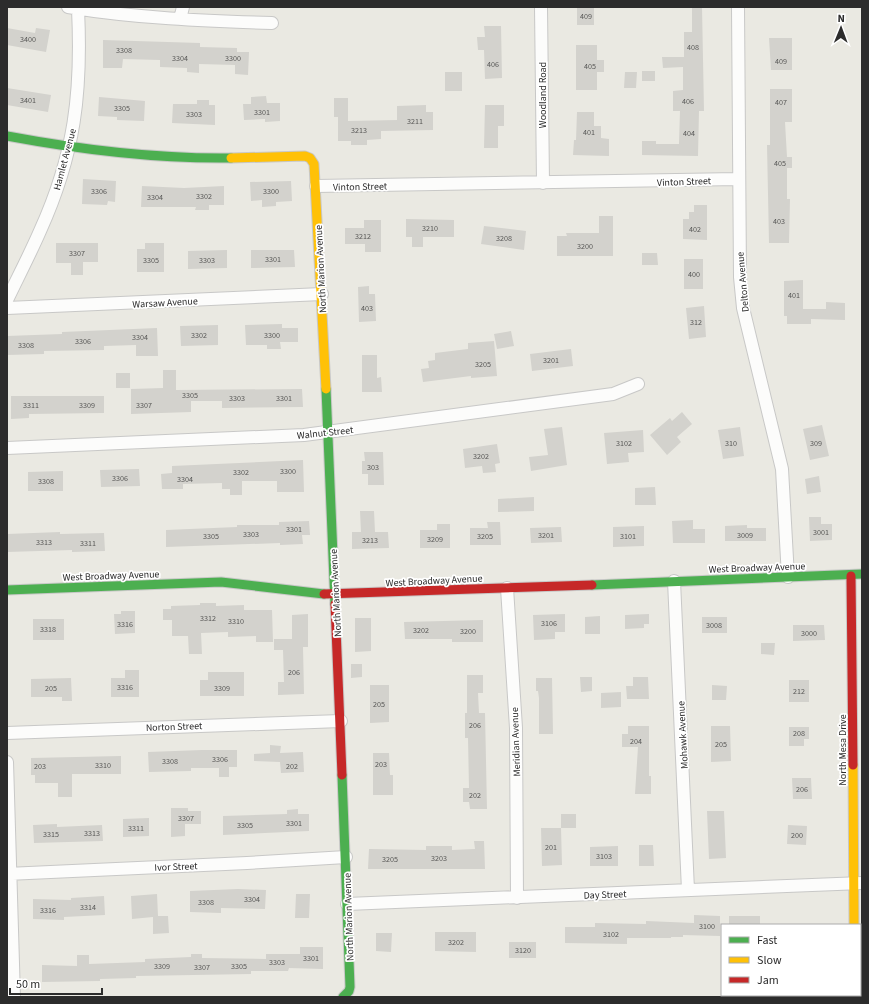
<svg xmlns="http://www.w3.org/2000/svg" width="869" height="1004" font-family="'Source Sans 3',sans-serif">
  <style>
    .building { fill: #d3d2cd }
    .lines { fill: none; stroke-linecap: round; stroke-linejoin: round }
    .street-casing { stroke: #c8c8c7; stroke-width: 14 }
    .fast-casing { stroke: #c8c8c7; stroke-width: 11 }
    .slow-casing { stroke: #c8c8c7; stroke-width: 11 }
    .jam-casing { stroke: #c8c8c7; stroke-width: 11 }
    .street { stroke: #fcfcfb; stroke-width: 12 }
    .fast { stroke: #4caf50; stroke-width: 9 }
    .slow { stroke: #ffc107; stroke-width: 9 }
    .jam { stroke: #c62828; stroke-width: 9 }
    .labels { text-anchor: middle; stroke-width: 3.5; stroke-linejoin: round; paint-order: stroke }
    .number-label { font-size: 8px; fill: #565655 }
    .street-label { font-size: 10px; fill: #2c2c2c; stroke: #fff }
  </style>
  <rect width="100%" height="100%" fill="#eae9e2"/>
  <path class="building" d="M577 7H594V25H577Z
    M692 7H702L704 111H699L698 156 642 155V141H656V144H679L680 111H673V91L683 90V67L663 68 662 57H684V32H692Z
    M484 26H501L502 78 485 79 484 50H478L477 37H485Z
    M7 28 35 33 36 28 50 30 46 52 7 45Z
    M769 38H792V70H771Z
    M103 40 200 43V47L237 48V52H249L248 75 235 74V65L199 64V73L187 72V68L160 67V60L123 59 122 68H103Z
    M576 45H597V60H604V72H597V90H576Z
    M642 71H655V81H642Z
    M445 72H462V91H445Z
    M625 72H637L636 88H624Z
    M7 88 51 95 48 112 7 105Z
    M770 89H792V122H785L787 157H792V168H787V199H790L789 243H769L767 145H770Z
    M266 96 267 103H280V121L265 122V119L244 120 243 104H251V97Z
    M99 97 145 101 144 121 117 120V117L98 116Z
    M334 98H348V121L397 120V106L426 105V112H433V130L381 131V139L367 140V145H351V141H338V117H334Z
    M197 100H209V105H215V125L172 123 173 104H197Z
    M485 105H504V126H498V148H484Z
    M577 112H594V126H601V138L609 139V156L573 155 574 140H576Z
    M83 179 116 181 115 202 108 201 107 205 82 204Z
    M291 181 292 201 276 202V206L262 207V200L251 201 250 182Z
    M142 186 184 188 224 186V205H209V210H195L196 207H141Z
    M694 205H707V240L683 239V219H689V212H694Z
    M599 216H613V256H557V236H567L566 233H599Z
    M406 219 454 220V237H423V247H412V237H406Z
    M364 220H381V252H365V244H345V228H364Z
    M484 226 526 231 524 250 481 244Z
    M56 243H98V262H83V275H71V263H56Z
    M145 243H164V272H137V249H145Z
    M227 250V268L188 269V251Z
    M251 250H294L295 267 251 268Z
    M642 253H657L658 265H642Z
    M684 259H703V289H684Z
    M803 280V309H826V302L845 303V320L811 319V324H787V316H784V281Z
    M369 286V294H375L376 321 359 322 358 287Z
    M704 306 706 337 689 339 686 308Z
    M282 324V328H298V342H280L281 349H267V345H246L245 325Z
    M218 325V345L181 346 180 326Z
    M157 328 158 356H136V345L104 346V350L44 351V354L7 355V336L62 334V332Z
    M511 331 514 346 497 349 494 334Z
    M494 341 497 376 471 378V376L423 382 421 369 429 368 428 361 435 360V353L468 349V343Z
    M571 349 573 366 532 371 530 354Z
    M362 355H377V378L381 377 382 392H362Z
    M163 370H176V390L302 389 303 407 222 408V401H191V412L131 414V389L163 388Z
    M116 373H130V388H116Z
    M11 396H104V413L29 414V418L11 419Z
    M682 412 692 424 677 437 681 442 667 455 650 435 670 418 672 421Z
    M822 425 829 456 810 460 803 429Z
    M562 427 567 465 531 471 529 457 548 455 544 429Z
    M740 427 744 456 723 459 718 430Z
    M643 430 644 452 628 453 629 462 607 464 604 433Z
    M497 444 500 463 495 464 496 472 483 473 482 466 465 468 463 449Z
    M364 452H383L384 485H368V474H362V461H365Z
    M303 460 304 492H277V481H242V495H230V489H222V483L183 484V489H162L161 474 172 473V466Z
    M139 469 140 486 101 487 100 470Z
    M63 471V491H28V472Z
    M819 476 821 492 807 494 805 479Z
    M655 487 656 505H635V488Z
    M534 497V511L498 512V499Z
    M360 511H374L375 532H388L389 548 352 549V532H361Z
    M809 517H821V524H832V540L810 541Z
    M693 520V529H705V543H673L672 521Z
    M309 521 310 535H302L303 544 280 545V543L166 547V530L237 527V525H279V522Z
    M487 522H500L501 545H470V528H488Z
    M437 524H450V548H420V530H437Z
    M747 525V528H766V541H725V526Z
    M644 526V546L613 547V527Z
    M561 527 562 542 531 543 530 528Z
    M60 532V534L104 533 105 551 72 552V550L7 552V534Z
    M200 603H216V606L244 605V610H272L273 642H256V636L228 637V632L201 633 202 654H189L188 636H172V620H163V609H171V606L200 605Z
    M121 611H135V633L115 634 114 614H121Z
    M308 614V647H303L304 694 278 695V682H284L283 650H274V639H292V615Z
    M565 614V632H555V639L534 640 533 615Z
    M649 614V624H644V628L625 629V615Z
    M600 616V634H585V617Z
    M702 617H727V633H702Z
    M355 618H371V651L355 652Z
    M33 619H64V640H33Z
    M483 620V642H452V639H405L404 622Z
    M793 625H824L825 640 793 641Z
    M761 643H775L774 655 761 654Z
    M351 664H362V677L351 678Z
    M125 670H139V697H111V678H125Z
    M208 672H244V696H200V680H208Z
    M467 675H483V693H478L479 713H485L487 809H470L469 802H463V788H469L468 738H465V713H467Z
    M580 677H592V691L581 692Z
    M633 677H648L649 699H627L626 686H633Z
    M71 678 72 701H62V697H31V679Z
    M536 678H552L553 734H539V698L538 691H536Z
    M789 680H809V702H789Z
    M370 685H389V722L370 723Z
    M712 685 727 686 726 700H712Z
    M621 692V707L601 708V693Z
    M628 726H649V776H651V794H635L638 747H622V734H628Z
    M711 726H730L731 761 711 762Z
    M789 727H809V739H804V746H789Z
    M270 745 281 746 280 753 303 752 304 772 281 773 280 762 254 761V754L270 753Z
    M202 750H237V767H229V777H219V768H191V771L149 772 148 752Z
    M373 753H389L390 775H393V795H373Z
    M121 756V774H72V797H58V783H35V775H31V758Z
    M792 778H811L812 799H793Z
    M171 808H188V811H201V824H185V836L171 837Z
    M298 809V814H309V831L223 835V816L287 814V810Z
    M707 811H724L726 858 709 859Z
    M561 814H576V828H561Z
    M149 818V836L123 837V819Z
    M57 824V827L102 825 103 841 34 843 33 825Z
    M788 825 807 826 806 845 787 844Z
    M541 828H561L562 865 542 866Z
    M474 841H484L485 869H368L369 849 426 850V846H452V850L475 849Z
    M639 845H653L654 866H639Z
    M618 846V866H590V847Z
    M238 889 266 890 265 909 221 908V913L190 912V891Z
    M157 894 158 916H168L169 933 153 934V917L132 919 131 896Z
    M296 894H310L309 918H295Z
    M104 896 105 915 64 917V920L33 919V899L71 900V898Z
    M694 915 720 916V936L683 935V937H671V938H627V944L565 943V927H595V923L646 924V921L694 923Z
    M729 916H760V925H729Z
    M435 932H476V952L435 951Z
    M376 933H392L391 952 376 951Z
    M509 942H536V958H509Z
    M300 947H323V969L289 968 288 971H251V974L136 976V978L100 979V981L42 982V965L77 966V955H89V964L145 962V959L191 957V954H202V958L266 959V954H300Z"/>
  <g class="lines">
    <defs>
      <path id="street" d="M68 7C135 18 204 21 272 23
        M541 7 543 183
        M738 7 740 277 743 308 782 469 788 577
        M180 19 183 7
        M316 186 738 179
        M7 300C18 277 30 254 40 231 75 154 82 92 78 9
        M7 308 322 294
        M7 448 304 435 613 394 638 384
        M674 581 688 890
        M507 588 516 728 517 898
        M7 733 341 721
        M7 762 14 997
        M7 874 247 863 346 857
        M347 904 862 883"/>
      <path id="fast" d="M7 136C82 150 155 159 231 158
        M326 389 335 604
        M592 585 862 574
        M7 590 221 582 324 594
        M342 775 350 987 349 991 343 997
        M855 995V997"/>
      <path id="slow" d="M231 158 305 156 310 158 314 164 326 389
        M853 765 854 925"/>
      <path id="jam" d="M851 576 853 765
        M324 594 592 585
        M335 604 342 775"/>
    </defs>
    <use href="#street" class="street-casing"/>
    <use href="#fast" class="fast-casing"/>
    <use href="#slow" class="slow-casing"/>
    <use href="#jam" class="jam-casing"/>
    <use href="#street" class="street"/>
    <use href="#fast" class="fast"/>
    <use href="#slow" class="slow"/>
    <use href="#jam" class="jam"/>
  </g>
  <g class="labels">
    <g class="number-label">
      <text x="586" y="19">409</text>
      <text x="28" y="42">3400</text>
      <text x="693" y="50">408</text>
      <text x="124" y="53">3308</text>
      <text x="180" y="61">3304</text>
      <text x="233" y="61">3300</text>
      <text x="781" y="64">409</text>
      <text x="493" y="67">406</text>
      <text x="590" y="69">405</text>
      <text x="28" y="103">3401</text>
      <text x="688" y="104">406</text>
      <text x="781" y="105">407</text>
      <text x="122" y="111">3305</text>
      <text x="262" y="115">3301</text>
      <text x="194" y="117">3303</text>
      <text x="415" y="124">3211</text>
      <text x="359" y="133">3213</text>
      <text x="589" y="135">401</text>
      <text x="689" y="136">404</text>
      <text x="780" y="166">405</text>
      <text x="99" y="194">3306</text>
      <text x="271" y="194">3300</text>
      <text x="204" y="199">3302</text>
      <text x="155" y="200">3304</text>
      <text x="779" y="224">403</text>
      <text x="430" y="231">3210</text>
      <text x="695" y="232">402</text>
      <text x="363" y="239">3212</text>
      <text x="504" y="241">3208</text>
      <text x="585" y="249">3200</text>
      <text x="77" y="256">3307</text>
      <text x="273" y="262">3301</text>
      <text x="151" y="263">3305</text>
      <text x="207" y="263">3303</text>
      <text x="694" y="277">400</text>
      <text x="794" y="298">401</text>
      <text x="367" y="311">403</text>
      <text x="696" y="325">312</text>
      <text x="199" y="338">3302</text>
      <text x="272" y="338">3300</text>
      <text x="140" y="340">3304</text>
      <text x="83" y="344">3306</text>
      <text x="26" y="348">3308</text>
      <text x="551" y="363">3201</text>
      <text x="483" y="367">3205</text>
      <text x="190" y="398">3305</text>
      <text x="237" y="401">3303</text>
      <text x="284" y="401">3301</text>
      <text x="31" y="408">3311</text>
      <text x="87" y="408">3309</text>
      <text x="144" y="408">3307</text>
      <text x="624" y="446">3102</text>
      <text x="731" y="446">310</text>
      <text x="816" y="446">309</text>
      <text x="481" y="459">3202</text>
      <text x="373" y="470">303</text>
      <text x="288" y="474">3300</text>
      <text x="241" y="475">3302</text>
      <text x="120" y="481">3306</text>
      <text x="185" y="482">3304</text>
      <text x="46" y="484">3308</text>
      <text x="294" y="532">3301</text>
      <text x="821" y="535">3001</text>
      <text x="251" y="537">3303</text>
      <text x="546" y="538">3201</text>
      <text x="745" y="538">3009</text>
      <text x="211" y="539">3305</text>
      <text x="485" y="539">3205</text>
      <text x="628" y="539">3101</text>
      <text x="435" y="542">3209</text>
      <text x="370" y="543">3213</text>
      <text x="44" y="545">3313</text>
      <text x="88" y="546">3311</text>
      <text x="208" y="621">3312</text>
      <text x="236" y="624">3310</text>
      <text x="549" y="626">3106</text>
      <text x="125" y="627">3316</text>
      <text x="714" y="628">3008</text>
      <text x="48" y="632">3318</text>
      <text x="421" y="633">3202</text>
      <text x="468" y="634">3200</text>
      <text x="809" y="636">3000</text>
      <text x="294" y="675">206</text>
      <text x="125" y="690">3316</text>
      <text x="51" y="691">205</text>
      <text x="222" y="691">3309</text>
      <text x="799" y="694">212</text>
      <text x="379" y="707">205</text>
      <text x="475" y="728">206</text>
      <text x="799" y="736">208</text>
      <text x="636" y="744">204</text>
      <text x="721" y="747">205</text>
      <text x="220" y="762">3306</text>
      <text x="170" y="764">3308</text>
      <text x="381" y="767">203</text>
      <text x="103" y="768">3310</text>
      <text x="40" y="769">203</text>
      <text x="292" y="769">202</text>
      <text x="802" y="792">206</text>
      <text x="475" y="798">202</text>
      <text x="186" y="821">3307</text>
      <text x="294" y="826">3301</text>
      <text x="245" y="828">3305</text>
      <text x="136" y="831">3311</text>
      <text x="92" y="836">3313</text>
      <text x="51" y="837">3315</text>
      <text x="797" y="838">200</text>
      <text x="551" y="850">201</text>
      <text x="604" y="859">3103</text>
      <text x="439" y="861">3203</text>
      <text x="390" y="862">3205</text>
      <text x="252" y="902">3304</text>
      <text x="206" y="905">3308</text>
      <text x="88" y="910">3314</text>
      <text x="48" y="913">3316</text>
      <text x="707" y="929">3100</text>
      <text x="611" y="937">3102</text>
      <text x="456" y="945">3202</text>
      <text x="523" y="953">3120</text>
      <text x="311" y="961">3301</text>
      <text x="277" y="965">3303</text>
      <text x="162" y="969">3309</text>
      <text x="239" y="969">3305</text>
      <text x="202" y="970">3307</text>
    </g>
    <g class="street-label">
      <text transform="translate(542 95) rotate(-90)" y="4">Woodland Road</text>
      <text transform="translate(64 159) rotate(-75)" y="4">Hamlet Avenue</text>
      <text transform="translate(684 181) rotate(-2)" y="4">Vinton Street</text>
      <text transform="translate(360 186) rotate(-1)" y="4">Vinton Street</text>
      <text transform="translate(320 269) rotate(-93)" y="4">North Marion Avenue</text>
      <text transform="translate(742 282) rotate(-95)" y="4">Delton Avenue</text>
      <text transform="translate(165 302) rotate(-3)" y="4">Warsaw Avenue</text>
      <text transform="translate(325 432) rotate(-6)" y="4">Walnut Street</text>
      <text transform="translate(757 567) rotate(-2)" y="4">West Broadway Avenue</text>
      <text transform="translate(111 575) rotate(-2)" y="4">West Broadway Avenue</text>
      <text transform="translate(434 580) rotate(-3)" y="4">West Broadway Avenue</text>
      <text transform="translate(335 593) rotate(-93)" y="4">North Marion Avenue</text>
      <text transform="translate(174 726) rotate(-2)" y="4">Norton Street</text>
      <text transform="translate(682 735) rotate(-93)" y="4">Mohawk Avenue</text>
      <text transform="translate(515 742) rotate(-92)" y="4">Meridian Avenue</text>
      <text transform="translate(842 750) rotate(-90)" y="4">North Mesa Drive</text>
      <text transform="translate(176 866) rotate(-2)" y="4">Ivor Street</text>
      <text transform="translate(605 894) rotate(-2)" y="4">Day Street</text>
      <text transform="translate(348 917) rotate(-92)" y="4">North Marion Avenue</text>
    </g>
  </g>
  <rect width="869" height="1004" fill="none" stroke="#2c2c2c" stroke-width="16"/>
  <rect x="721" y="924" width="140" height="72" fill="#ffffff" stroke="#ababab"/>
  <rect x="729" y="937" width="20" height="6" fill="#4caf50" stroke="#ababab"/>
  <text x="757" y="944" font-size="12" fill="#2c2c2c">Fast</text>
  <rect x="729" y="957" width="20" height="6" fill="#ffc107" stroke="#ababab"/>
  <text x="757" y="964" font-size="12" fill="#2c2c2c">Slow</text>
  <rect x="729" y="977" width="20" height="6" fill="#c62828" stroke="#ababab"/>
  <text x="757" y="984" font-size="12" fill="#2c2c2c">Jam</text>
  <g transform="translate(841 28) rotate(1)" stroke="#ffffff" stroke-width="3" paint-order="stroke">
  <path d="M0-3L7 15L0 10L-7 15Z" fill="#2c2c2c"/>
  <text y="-6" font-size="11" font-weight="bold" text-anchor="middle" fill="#2c2c2c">N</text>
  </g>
  <path d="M10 988v6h92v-6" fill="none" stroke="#2c2c2c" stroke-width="2"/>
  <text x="16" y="988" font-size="12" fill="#2c2c2c" stroke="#ffffff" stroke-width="3" paint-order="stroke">50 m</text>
</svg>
